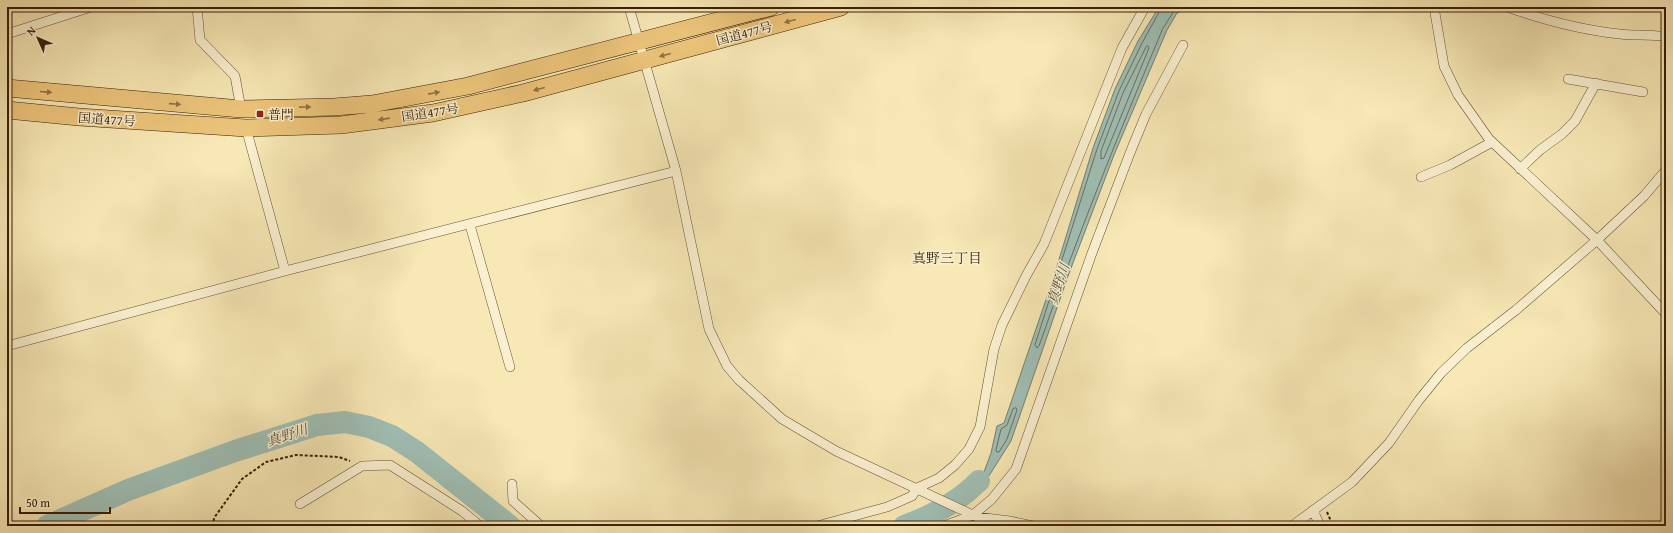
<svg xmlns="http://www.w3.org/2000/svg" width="1673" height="533" font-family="'Gentium Book Plus','Noto Serif JP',serif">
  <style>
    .water { fill: #9fbfb5; stroke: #767f6f }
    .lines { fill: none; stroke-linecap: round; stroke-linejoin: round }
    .shore { stroke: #6c6e5d; stroke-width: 1 }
    .river { stroke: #9fbfb5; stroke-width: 22 }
    .street-casing { stroke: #685031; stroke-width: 10 }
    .highway-casing { stroke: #391e05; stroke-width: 18 }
    .path { stroke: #391e05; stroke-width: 2; stroke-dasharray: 3 2; stroke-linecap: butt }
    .street { stroke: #faf0cf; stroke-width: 9 }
    .highway { stroke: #ecc47a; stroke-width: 17 }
    .oneway { fill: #927140 }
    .poi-dot { fill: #8f2418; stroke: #faf0cf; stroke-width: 1.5 }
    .labels { text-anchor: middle; stroke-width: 3; stroke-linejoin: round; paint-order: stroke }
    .street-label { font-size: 13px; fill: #391e05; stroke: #faf0cf }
    .poi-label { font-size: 13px; fill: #391e05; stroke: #faf0cf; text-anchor: start }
    .neighbourhood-label { font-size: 14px; fill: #391e05; stroke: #faf0cf }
    .water-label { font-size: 14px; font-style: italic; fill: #584e3a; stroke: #faf0cf }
  </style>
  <rect width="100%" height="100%" fill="#f7e8b5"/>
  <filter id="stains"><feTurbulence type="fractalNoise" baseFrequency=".005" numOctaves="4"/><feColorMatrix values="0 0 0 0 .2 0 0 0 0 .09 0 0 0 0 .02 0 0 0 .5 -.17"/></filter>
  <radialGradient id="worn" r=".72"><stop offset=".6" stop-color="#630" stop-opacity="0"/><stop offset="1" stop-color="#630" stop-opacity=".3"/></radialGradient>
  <path class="water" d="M1159 7H1189L1177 13 1167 30 1114 155 1068 276 1011 441 985 482 961 502 954 499 984 472 991 453 997 426 1004 423 1054 276 1093 148 1115 89 1138 41Z"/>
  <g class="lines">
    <path class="shore" d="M1162 7 1142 43 1119 91 1097 149 1035 345 1037 348 1039 346C1076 239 1119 133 1163 28L1174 11 1180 7
      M1148 46 1149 48 1104 158 1101 159V151L1123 93 1146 47Z
      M1016 408 1017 410 1007 439 999 452H997L996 450 1001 429 1007 425 1013 409Z"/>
    <path class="river" d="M47 526 128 490 235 451 317 425 345 422 369 427 392 436 417 452 510 526
      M904 526C932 516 958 502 979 481"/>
    <defs>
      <path id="street" d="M197 7 200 40 235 76 241 109
        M629 7 676 171 709 329 727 366 739 380 782 419 836 451 977 517 1010 521 1033 526
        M1434 7 1444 66 1458 95 1489 139 1597 240 1666 314
        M1507 7C1544 20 1581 30 1620 34 1635 36 1651 34 1666 37
        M7 34 91 7
        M1568 79 1643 92
        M246 128 285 271
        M1520 169 1540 150 1562 134 1575 121 1596 83
        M1421 177 1450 165 1492 142
        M470 225 510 367
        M7 346 285 271 676 171
        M512 484 513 501 541 526
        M300 504 362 466 390 465 462 511 480 526
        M1313 510 1320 526
        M817 526 887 507 912 496 917 488 939 478 955 465 969 449 980 427 994 349 1002 325 1026 276 1044 244 1122 48 1145 7
        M944 526 973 515 992 499 1016 469 1092 253 1130 153 1146 114 1183 45
        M1292 526 1352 482 1389 443 1419 400 1441 373 1467 348 1516 310 1597 240 1644 196 1666 170"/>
      <path id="highway" d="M7 88 241 109 334 107 372 104 468 86 771 7
        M7 110 79 117 246 128 341 125 433 113 523 93 841 7"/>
    </defs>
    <use href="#street" class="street-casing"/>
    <use href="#highway" class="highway-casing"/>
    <path class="path" d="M1327 512 1333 526
      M213 526 214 518 242 479 266 462 296 455 339 457 350 461"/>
    <use href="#street" class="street"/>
    <use href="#highway" class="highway"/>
  </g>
  <defs><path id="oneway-solid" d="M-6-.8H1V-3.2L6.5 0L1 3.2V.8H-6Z"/></defs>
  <g class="oneway">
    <use href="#oneway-solid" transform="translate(790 21) rotate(165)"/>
    <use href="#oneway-solid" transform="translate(665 55) rotate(165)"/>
    <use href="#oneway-solid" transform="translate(539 89) rotate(165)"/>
    <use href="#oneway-solid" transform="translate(46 92) rotate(5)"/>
    <use href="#oneway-solid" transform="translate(434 93) rotate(-11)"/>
    <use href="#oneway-solid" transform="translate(175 104) rotate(4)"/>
    <use href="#oneway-solid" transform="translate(305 107) rotate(-1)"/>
    <use href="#oneway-solid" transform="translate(384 119) rotate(172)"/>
  </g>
  <rect class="poi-dot" x="256" y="110" width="8" height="8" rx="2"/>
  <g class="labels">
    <g class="street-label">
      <text transform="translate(744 33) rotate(-15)" y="5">国道477号</text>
      <text transform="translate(430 112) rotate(-9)" y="5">国道477号</text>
      <text transform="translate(107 119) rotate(4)" y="5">国道477号</text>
    </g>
    <g class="poi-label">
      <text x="268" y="119">普門</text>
    </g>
    <g class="neighbourhood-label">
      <text x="947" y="263">真野三丁目</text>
    </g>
    <g class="water-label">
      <text transform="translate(1058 284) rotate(-71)" y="5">真野川</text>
      <text transform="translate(287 435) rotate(-18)" y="5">真野川</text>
    </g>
  </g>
  <rect width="1673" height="533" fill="none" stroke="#f7e8b5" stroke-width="24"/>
  <rect x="8" y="8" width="1657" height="517" fill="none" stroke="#391e05" stroke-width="2"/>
  <rect x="12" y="12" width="1649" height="509" fill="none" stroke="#391e05"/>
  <g transform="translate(38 38) rotate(315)" stroke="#faf0cf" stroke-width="3" paint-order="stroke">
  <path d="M0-3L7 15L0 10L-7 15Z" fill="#391e05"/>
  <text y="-6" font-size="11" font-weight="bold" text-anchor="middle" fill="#391e05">N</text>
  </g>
  <path d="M20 507v6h90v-6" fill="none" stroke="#391e05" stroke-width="2"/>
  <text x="26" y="507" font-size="12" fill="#391e05" stroke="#faf0cf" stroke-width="3" paint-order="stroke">50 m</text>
  <rect width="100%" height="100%" filter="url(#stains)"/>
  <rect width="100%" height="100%" fill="url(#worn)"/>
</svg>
